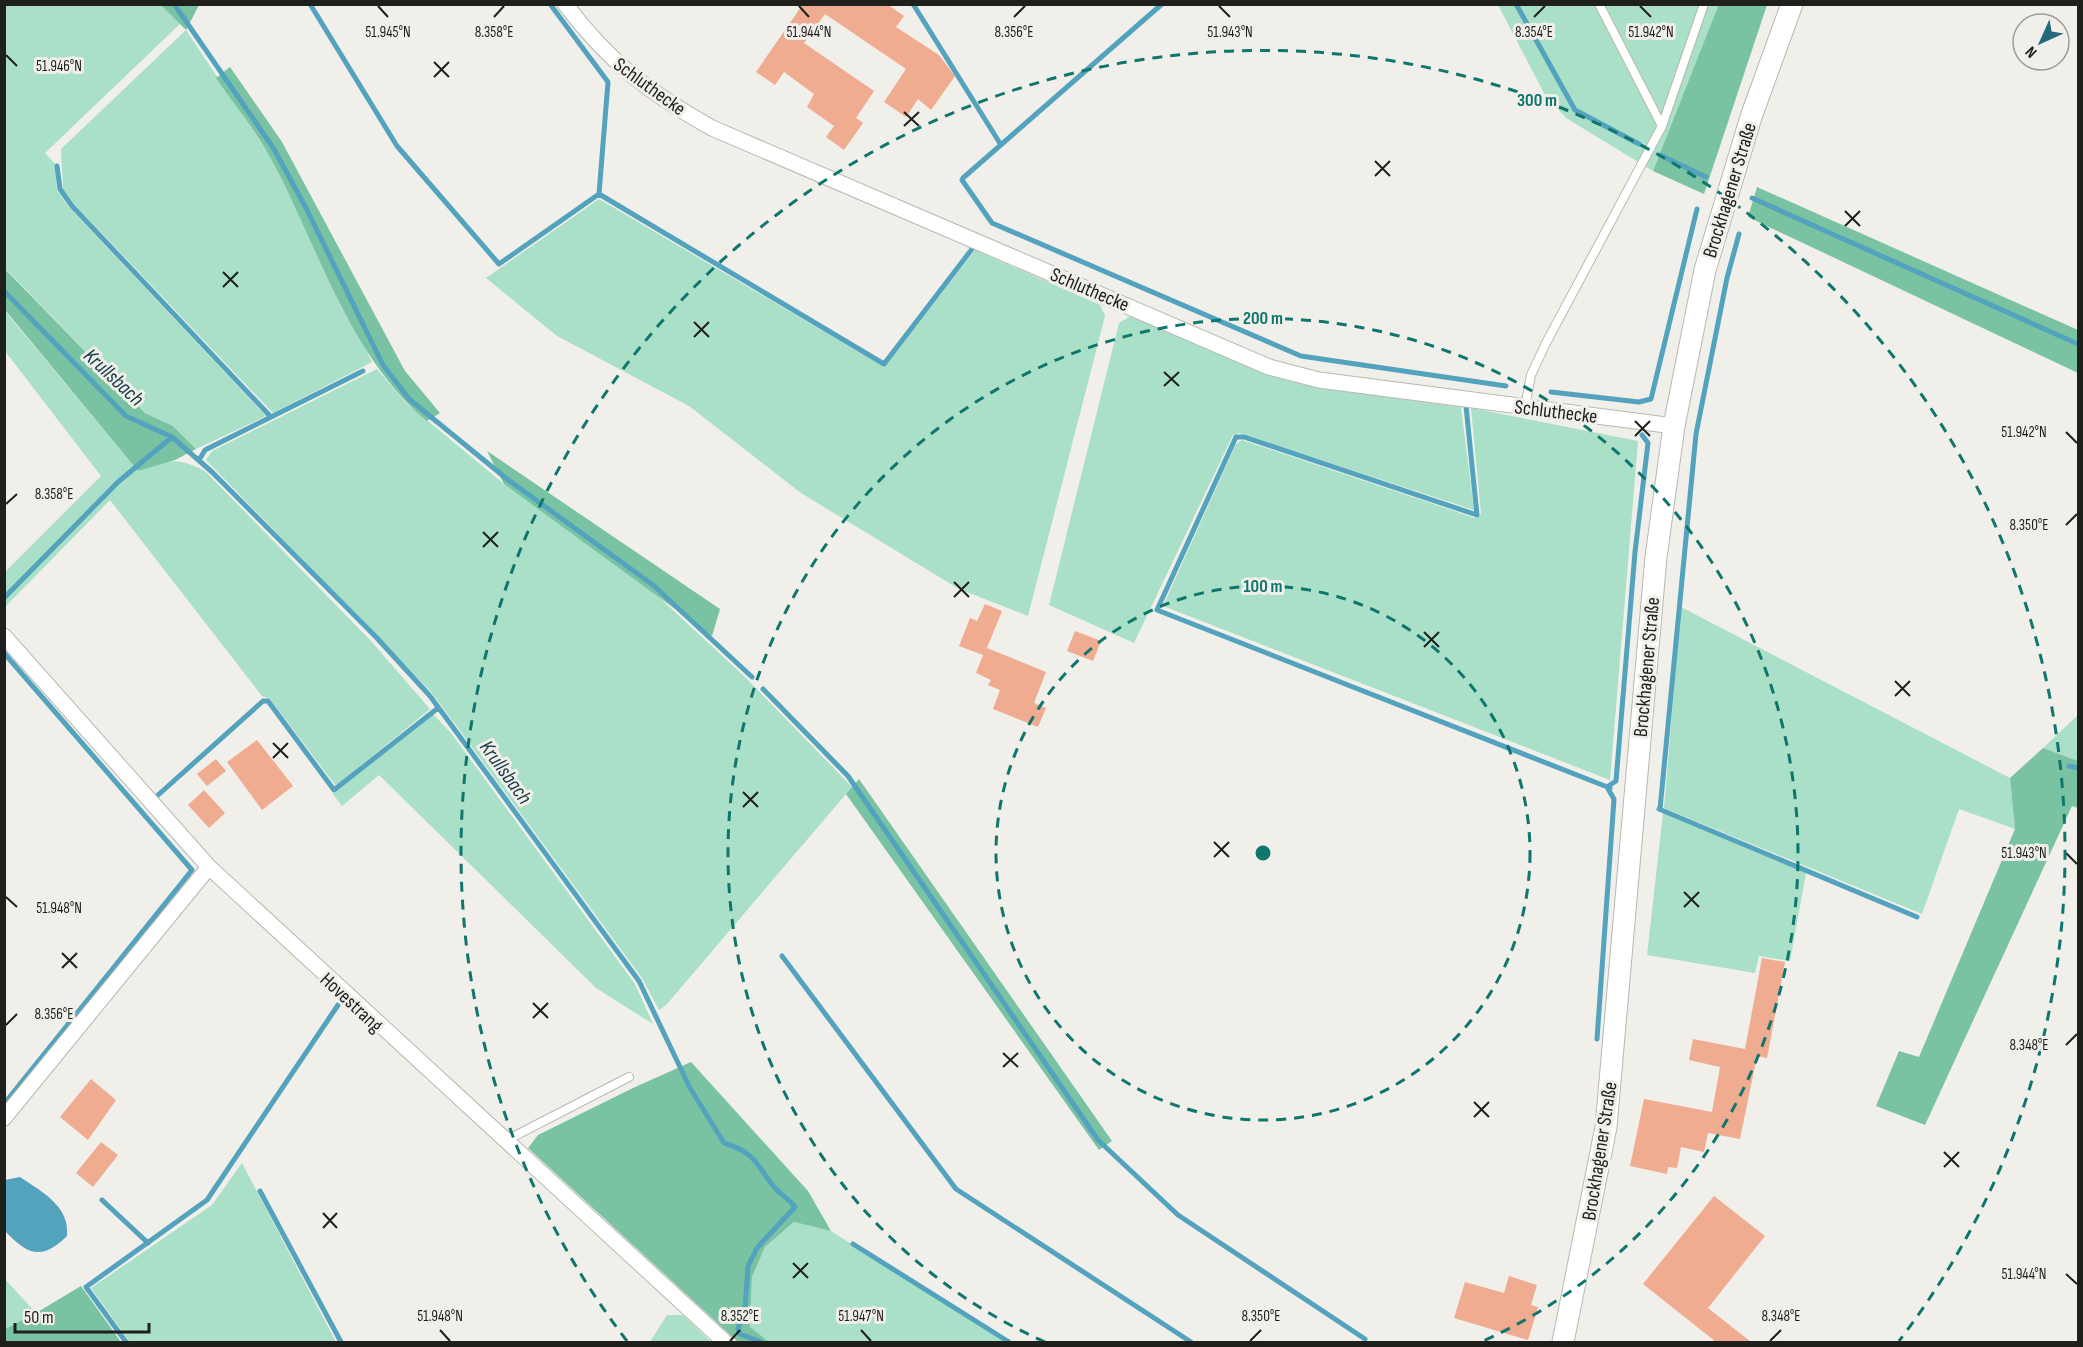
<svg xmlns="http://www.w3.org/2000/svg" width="2083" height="1347" font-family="'Sofia Sans Condensed',sans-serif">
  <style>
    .green { fill: #a9e0c7 }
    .forest { fill: #79c3a3 }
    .water { fill: #53a2be }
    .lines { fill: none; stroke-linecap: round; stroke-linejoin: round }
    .stream { stroke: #53a2be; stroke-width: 5 }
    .building { fill: #efac90 }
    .lane-casing { stroke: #bab7b1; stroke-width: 10 }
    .street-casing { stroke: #bab7b1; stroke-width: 17 }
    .secondary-casing { stroke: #bab7b1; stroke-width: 23 }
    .lane { stroke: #fff; stroke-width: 8 }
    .street { stroke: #fff; stroke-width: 15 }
    .secondary { stroke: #fff; stroke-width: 21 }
    .ticks { fill: none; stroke: #1f1f1c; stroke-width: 2 }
    .ring { fill: none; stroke: #0f766e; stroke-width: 3; stroke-dasharray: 10 8 }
    .labels { text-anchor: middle; stroke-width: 6; stroke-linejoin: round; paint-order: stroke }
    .street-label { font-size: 20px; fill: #1f1f1c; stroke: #f1efe9 }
    .water-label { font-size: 21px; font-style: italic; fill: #153a46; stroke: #f1efe9 }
    .ticks-label { font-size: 15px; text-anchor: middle; fill: #1f1f1c; stroke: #f1efe9; stroke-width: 6; stroke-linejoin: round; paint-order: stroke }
    .centre { fill: #0f766e; stroke: #f1efe9; stroke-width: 3 }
    .ring-label { font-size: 18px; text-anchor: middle; font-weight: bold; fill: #0f766e; stroke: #f1efe9; stroke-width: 6; stroke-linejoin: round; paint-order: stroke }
  </style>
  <rect width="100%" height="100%" fill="#f1efe9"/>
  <path class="green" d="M5 5H161L181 23 45 153 55 164 57 190 68 206 266 416 196 449 173 426 145 413 5 268Z
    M1498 5H1719L1653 171 1566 118 1544 93Z
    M186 30 270 156 372 362 273 413 74 204 63 189 61 149Z
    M599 199 884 367 975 250 1100 305 1105 316 1028 616 959 589 801 493 689 406 557 336 486 278Z
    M4 310 138 471C166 460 178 456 206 472L371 641 430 709 336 786 270 699 262 696 110 500 5 607V572L101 476 5 351Z
    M1132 315 1292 381 1318 388 1461 407 1474 510 1239 433 1233 435 1134 643 1049 605 1119 323Z
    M377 369 405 402 504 484 650 589 745 677 852 787 667 1004 659 1010 642 978 432 693 206 460 212 451Z
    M1471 408 1638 441 1610 780 1163 606 1236 444 1242 440 1475 518 1481 514Z
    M1681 607 2010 778 2015 829 1959 809 1922 914 1664 808Z
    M433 714 451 733 635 984 653 1024 596 988 379 775 342 806 333 794Z
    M2078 715V761L2043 748Z
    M1663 813 1806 873 1790 961 1759 956 1755 973 1647 955Z
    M242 1163 336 1342H130L91 1288 212 1205Z
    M794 1222 831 1231 1005 1342H769L750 1328 752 1277 765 1247Z
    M4 1278 36 1313 5 1329H4Z
    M667 1315H683L711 1342H650Z"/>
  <path class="forest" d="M1719 4 1767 5 1704 194 1653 171Z
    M161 5H199L186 30Z
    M230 67 282 142 405 371 440 413 427 421C349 357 318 245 270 157 255 130 234 104 216 78Z
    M1757 187 2078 330V373L1748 217Z
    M4 268 145 413 173 426 196 449 175 460 138 471 5 310Z
    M487 451 720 609 712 636 504 484Z
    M2043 748 2078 761V808L2072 806 1925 1125 1876 1106 1899 1051 1919 1057 2015 829 2010 778Z
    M859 779 1112 1141 1099 1150 846 794Z
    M691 1062 808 1191 831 1231 794 1222 765 1247 752 1277 750 1327 769 1342H738L528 1148 538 1135 633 1088Z
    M81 1286 121 1342H5V1329L36 1313Z"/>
  <path class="water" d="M20 1177C42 1192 70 1206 67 1236 41 1261 28 1255 5 1231V1180Z"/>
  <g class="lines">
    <path class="stream" d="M174 4 274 149 307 210 383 365 409 399 507 479 653 585 752 677
      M310 4 397 146 499 264 599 194
      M550 4 608 82 599 194
      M913 4 1001 145
      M1162 4 963 178 962 180 992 223 1301 356 1506 386
      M1516 4 1575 110 1639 144
      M1660 155 1706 177
      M57 166 60 189 72 206 271 417
      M599 194 884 364 972 249
      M1752 198 2078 344
      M4 291 126 416 172 437 212 472 376 637 430 696 639 981 690 1088 724 1143C756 1153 756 1164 774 1187 780 1194 789 1199 795 1207L757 1248 748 1266 745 1309 738 1329 740 1334 761 1342
      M1551 392 1639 402 1651 399 1697 209
      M1466 406 1477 515 1244 437H1236L1157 610 1610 788
      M199 460 205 450 363 371
      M4 598 118 482 172 437
      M4 653 192 870 4 1104
      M763 689 848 776 1098 1140 1178 1215 1365 1339
      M2069 766 2078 768
      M157 796 263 701H268L334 790 438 708
      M1659 809 1917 917
      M1660 809 1696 434 1727 278 1739 234
      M782 956 956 1189 1191 1342
      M1597 1039 1614 799 1607 787 1616 781 1635 552 1648 443 1642 435
      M260 1191 341 1342
      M102 1200 148 1243
      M853 1244 1009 1342
      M126 1342 86 1287 207 1200 338 1005"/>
  </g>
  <path class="building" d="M803 4H887L904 16 896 27 939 55 955 76 931 110 918 99 906 117 884 102 906 69 825 14 804 43 874 91 856 118 863 123 844 150 826 137 834 126 807 107 814 94 784 72 775 85 756 72Z
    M985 604 1002 611 987 648 1046 672 1034 703 1046 708 1038 727 993 709 1000 690 988 685 991 680 976 673 983 655 959 646 970 618 977 621Z
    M1075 631 1101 641 1093 661 1067 651Z
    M257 740 293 786 262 810 227 762Z
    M216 759 226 771 207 786 197 774Z
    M204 790 225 813 209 828 188 805Z
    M1762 958 1785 962 1767 1058 1757 1056 1740 1139 1708 1133 1704 1152 1681 1147 1677 1168 1668 1167 1667 1174 1630 1166 1644 1099 1712 1112 1720 1067 1689 1060 1693 1039 1745 1049Z
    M91 1079 116 1100 88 1140 60 1117Z
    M101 1142 118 1155 93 1187 76 1173Z
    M1714 1196 1765 1236 1708 1308 1751 1342H1716L1643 1284Z
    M1509 1276 1537 1285 1531 1305 1538 1307 1528 1340 1454 1318 1465 1282 1504 1293Z"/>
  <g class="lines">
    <defs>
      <path id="lane" d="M1599 4 1662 126
        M1525 407 1531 375 1546 343 1662 126 1704 4
        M505 1141 629 1077"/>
      <path id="street" d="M565 4C610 63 648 92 712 128L1269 367 1319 380 1674 426
        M4 636 209 867 725 1342
        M4 1118 209 867"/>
      <path id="secondary" d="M1563 1342 1606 1127 1656 557 1674 426 1705 270 1751 117 1792 4"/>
    </defs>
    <use href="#lane" class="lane-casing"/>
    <use href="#street" class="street-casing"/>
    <use href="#secondary" class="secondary-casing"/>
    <use href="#lane" class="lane"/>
    <use href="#street" class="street"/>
    <use href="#secondary" class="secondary"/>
  </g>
  <path class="ticks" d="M378 6 388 17M799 6 809 17M1219 6 1230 17M1640 6 1651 17M494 17 504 6M1014 17 1025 6M1534 17 1545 6M6 55 17 66M434 62 449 77M434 77 449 62M904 112 919 126M904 126 919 112M1375 161 1390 176M1375 176 1390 161M1845 211 1860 226M1845 226 1860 211M223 272 238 287M223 287 238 272M694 322 709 337M694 337 709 322M1164 372 1179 386M1164 386 1179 372M1635 421 1650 436M2066 432 2077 443M1635 436 1650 421M6 504 17 494M2066 525 2077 514M483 532 498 547M483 547 498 532M954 582 969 597M954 597 969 582M1424 632 1439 647M1424 647 1439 632M1895 681 1910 696M1895 696 1910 681M273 743 288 758M273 758 288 743M743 792 758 807M743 807 758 792M1214 842 1229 857M2066 853 2077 864M1214 857 1229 842M1684 892 1699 907M6 897 17 907M1684 907 1699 892M62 953 77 968M62 968 77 953M533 1003 548 1018M533 1018 548 1003M6 1025 17 1014M2066 1045 2077 1034M1003 1053 1018 1067M1003 1067 1018 1053M1474 1102 1489 1117M1474 1117 1489 1102M1944 1152 1959 1167M1944 1167 1959 1152M323 1213 337 1228M323 1228 337 1213M793 1263 808 1278M2066 1274 2077 1284M793 1278 808 1263M440 1330 450 1341M861 1330 871 1341M730 1341 740 1330M1250 1341 1261 1330M1770 1341 1781 1330"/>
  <g class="ring">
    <circle cx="1263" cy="853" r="267"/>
    <path d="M1045 1342A535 535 0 1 1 1481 1342"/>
    <path d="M627 1341A802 802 0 1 1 1899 1341"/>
  </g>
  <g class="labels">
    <g class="street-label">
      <text transform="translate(650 86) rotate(36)" y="7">Schluthecke</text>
      <text transform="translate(1729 190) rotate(-73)" y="7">Brockhagener Straße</text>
      <text transform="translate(1090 289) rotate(23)" y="7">Schluthecke</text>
      <text transform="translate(1556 411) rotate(7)" y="7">Schluthecke</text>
      <text transform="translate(1646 667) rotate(-85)" y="7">Brockhagener Straße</text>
      <text transform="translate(352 1002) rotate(43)" y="7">Hovestrang</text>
      <text transform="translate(1599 1151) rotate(-81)" y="7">Brockhagener Straße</text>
    </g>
    <g class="water-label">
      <text transform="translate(114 377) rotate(43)" y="7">Krullsbach</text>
      <text transform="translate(506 772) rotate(54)" y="7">Krullsbach</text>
    </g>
  </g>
  <g class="ticks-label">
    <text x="388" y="37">51.945°N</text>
    <text x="494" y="37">8.358°E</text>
    <text x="809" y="37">51.944°N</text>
    <text x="1014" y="37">8.356°E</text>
    <text x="1230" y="37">51.943°N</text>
    <text x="1534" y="37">8.354°E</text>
    <text x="1651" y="37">51.942°N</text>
    <text x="59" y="71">51.946°N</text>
    <text x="2024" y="437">51.942°N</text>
    <text x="54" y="499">8.358°E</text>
    <text x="2029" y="530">8.350°E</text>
    <text x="2024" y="858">51.943°N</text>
    <text x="59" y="913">51.948°N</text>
    <text x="54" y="1019">8.356°E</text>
    <text x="2029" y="1050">8.348°E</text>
    <text x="2024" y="1279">51.944°N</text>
    <text x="740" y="1321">8.352°E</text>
    <text x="1261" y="1321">8.350°E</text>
    <text x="1781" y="1321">8.348°E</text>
    <text x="440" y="1321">51.948°N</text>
    <text x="861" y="1321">51.947°N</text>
  </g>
  <circle cx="1263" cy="853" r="9" class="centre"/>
  <g class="ring-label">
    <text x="1537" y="106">300 m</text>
    <text x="1263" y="324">200 m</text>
    <text x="1263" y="592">100 m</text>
  </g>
  <rect width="2083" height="1347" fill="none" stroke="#1f1f1c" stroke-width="12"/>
  <g transform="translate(2041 42) rotate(225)"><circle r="28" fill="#f1efe9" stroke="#9d9c97" stroke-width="1.5"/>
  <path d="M0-4.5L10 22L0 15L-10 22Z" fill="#256a7a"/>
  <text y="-9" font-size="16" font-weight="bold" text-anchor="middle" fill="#1f1f1c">N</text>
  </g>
  <path d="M15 1323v9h134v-9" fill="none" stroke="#1f1f1c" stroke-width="3"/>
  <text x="24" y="1323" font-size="18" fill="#1f1f1c" stroke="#f1efe9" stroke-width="4.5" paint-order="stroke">50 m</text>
</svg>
